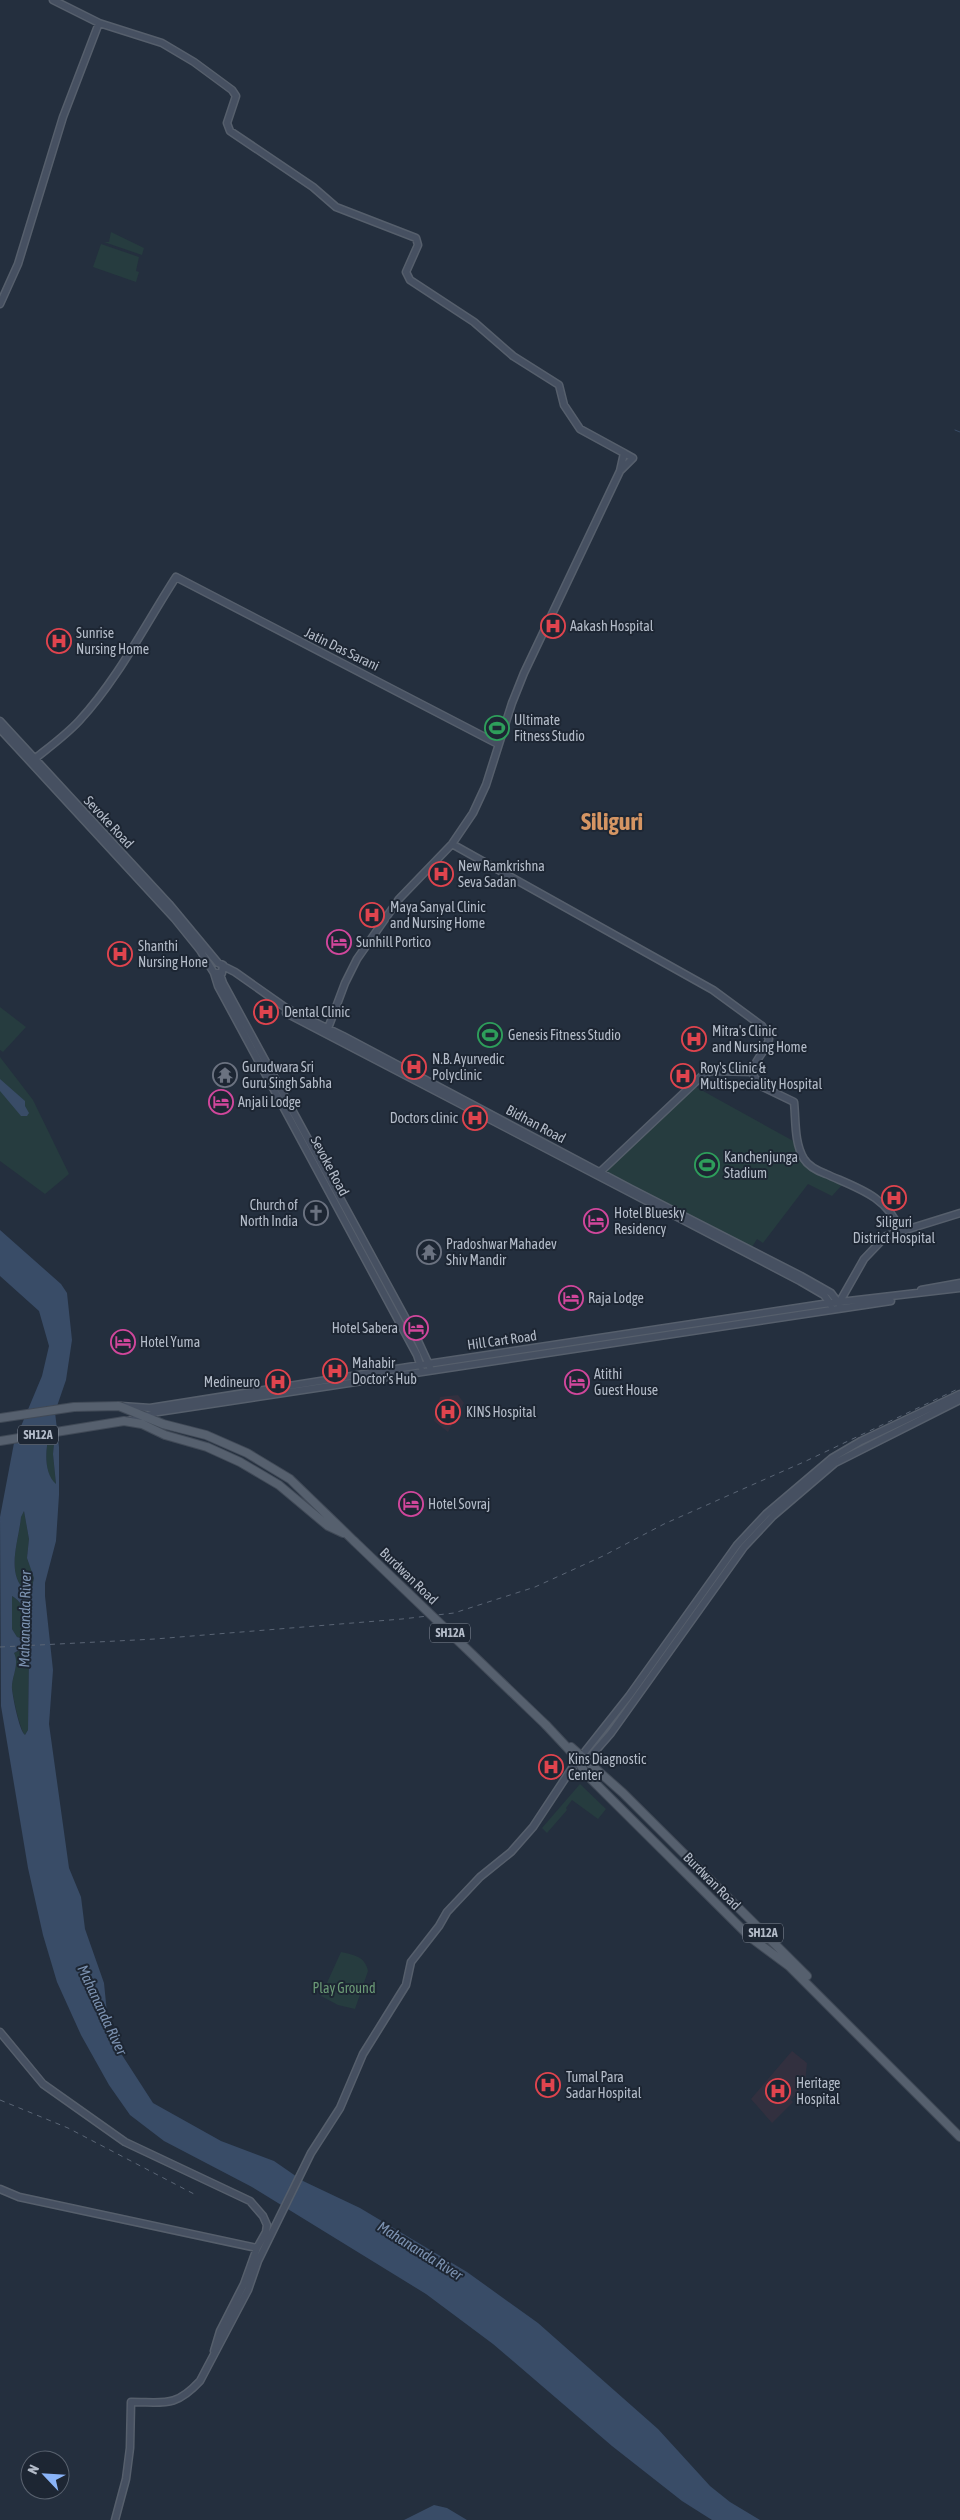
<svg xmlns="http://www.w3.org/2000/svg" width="960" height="2520" font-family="'Asap Condensed',sans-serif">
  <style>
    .medical { fill: #32303f }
    .green { fill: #263c3f }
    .water { fill: #394c67; fill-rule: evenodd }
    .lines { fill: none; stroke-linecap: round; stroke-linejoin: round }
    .stream { stroke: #394c67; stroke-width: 1 }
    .secondary-casing { stroke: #565f6c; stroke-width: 9 }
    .primary-casing { stroke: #414a57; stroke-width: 10 }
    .secondary { stroke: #465061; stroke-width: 6 }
    .primary { stroke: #56606e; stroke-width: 8 }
    .rail { stroke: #5a6575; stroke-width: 1; stroke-dasharray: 5 5; stroke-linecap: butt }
    .primary-bridge-casing { stroke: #414a57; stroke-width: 10; stroke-linecap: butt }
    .primary-bridge { stroke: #56606e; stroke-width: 8 }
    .labels { text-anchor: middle; stroke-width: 4; stroke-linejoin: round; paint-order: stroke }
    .shield { fill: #1d2633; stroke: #878f9c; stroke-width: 1 }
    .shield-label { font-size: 12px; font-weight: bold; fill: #b4bcc9 }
    .poi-label { font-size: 14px; fill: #b4bcc9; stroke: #1d2633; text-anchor: start }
    .street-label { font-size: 14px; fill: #b4bcc9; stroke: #1d2633 }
    .park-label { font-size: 14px; fill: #6b9a76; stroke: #1d2633 }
    .water-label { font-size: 15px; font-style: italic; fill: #7c92b1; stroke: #1d2633 }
    .town-label { font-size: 24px; font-weight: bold; fill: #d59563; stroke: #1d2633 }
  </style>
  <rect width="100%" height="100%" fill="#242f3e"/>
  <path class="medical" d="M458 1395 464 1403 448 1432 434 1421 440 1397Z
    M792 2051 807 2063 805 2083 791 2100 793 2102 772 2123 751 2099Z"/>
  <path class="green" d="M111 232 144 248 142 255 104 242H109Z
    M101 244 139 257 136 271 139 272 136 282 93 267Z
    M0 1007 26 1027 3 1052 0 1050Z
    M0 1057 33 1100 69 1174 45 1194 0 1161Z
    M694 1086 797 1143 794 1147 798 1149 801 1163 842 1185 832 1196 808 1184 763 1243 757 1239 752 1247 603 1172Z
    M55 1433 53 1454 56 1485C44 1473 45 1452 49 1436Z
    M24 1511 29 1539 27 1558 34 1577 32 1587 26 1591C5 1574 19 1540 21 1517Z
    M12 1596C23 1602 30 1618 30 1631L24 1639 17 1637 12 1629 11 1600Z
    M25 1649 29 1656 28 1730 25 1735C20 1730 13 1697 12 1689 11 1677 20 1665 13 1653Z
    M580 1784 606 1809 598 1819 572 1800 566 1808 567 1810 547 1833 542 1828Z
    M341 1952C354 1955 365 1956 368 1971L355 2009 338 2005 321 1996Z"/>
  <path class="water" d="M0 1079 25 1101V1106L29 1113 27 1116H21L0 1091Z
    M0 1230 61 1284 67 1293 72 1340 66 1380 55 1412 59 1447V1495L56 1541 45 1583V1596L53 1670 49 1724 69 1868 81 1897 85 1929 104 1983 109 2033 113 2041 153 2103 221 2141 274 2161 303 2181 360 2208 467 2272 538 2323 658 2429 710 2486 730 2502 760 2520H712L682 2501 612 2446 493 2344 426 2294 252 2187 164 2141 130 2115 109 2085 81 2035 57 1982 43 1935 28 1868 1 1706 0 1517 14 1443 42 1376 49 1346 39 1311 0 1276ZM55 1433 53 1454 56 1484C44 1473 45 1451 49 1436ZM24 1511 29 1539 27 1558 34 1578 32 1587 26 1591C5 1574 19 1540 21 1517ZM12 1596C23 1602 30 1618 30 1631L24 1639 17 1637 12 1629ZM21 1649 27 1651 29 1656 28 1730 25 1735C19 1730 13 1698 12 1689 11 1677 20 1665 14 1653Z
    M434 2505 447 2508 467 2520H404Z"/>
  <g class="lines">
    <path class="stream" d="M955 430 960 432"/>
    <defs>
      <path id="secondary" d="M53 0 99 23 162 43 194 62 232 90 236 96 227 123 230 131 313 187 336 207 416 238 418 245 406 272 410 280 474 322 513 356 559 385 564 405 580 429 624 453
        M0 304 18 264 63 117 99 23
        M0 721 169 904 218 963 223 965 222 973H214L200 950 175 919 0 729
        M32 761C48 748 65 736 79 721 118 679 145 625 176 577L498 744
        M452 844 713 990 762 1026 769 1039C766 1053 750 1062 754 1077L763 1087 794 1102C796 1120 794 1143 804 1159 809 1167 818 1171 826 1174 857 1188 887 1196 900 1230
        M223 966 235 972 286 1008 343 1036 631 1189 801 1276 831 1293 840 1305
        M214 973 218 986 417 1355 421 1367
        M220 974 223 983 418 1341 430 1367
        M286 1013 800 1281 824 1295 831 1305
        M327 1031 345 983 357 959 399 899 452 844 473 813 486 785 512 703 524 673 620 471 624 453 633 458 620 471
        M598 1174 704 1074 711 1071 753 1072
        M921 1290 960 1283
        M839 1303 864 1259 886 1236 960 1213
        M121 1406 150 1408 421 1365 823 1304 960 1288
        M128 1421 158 1412 891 1301
        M584 1764 611 1733 744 1547 773 1516 835 1463 960 1400
        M0 2032 43 2084 125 2142 250 2201 263 2216 267 2225 266 2232 257 2248 244 2284 220 2331 214 2351
        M0 2189 19 2197 257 2248
        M115 2520 126 2479 130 2448 131 2402C164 2402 175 2408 200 2381L248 2290 258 2261 311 2153 340 2108 363 2054 406 1985 411 1962 439 1926 447 1912 480 1877 511 1852 533 1827 572 1768 629 1696 737 1545 766 1514 832 1458 861 1441 960 1394"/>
      <path id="primary" d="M0 1418 74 1407 119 1406 163 1424 206 1435 247 1453 290 1479 354 1541
        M0 1441 124 1421 142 1424 165 1435 207 1447 240 1462 279 1485 328 1526 343 1533
        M546 1725 575 1756 586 1774 750 1937 789 1966 960 2137
        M571 1747 623 1793 807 1976"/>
    </defs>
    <use href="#secondary" class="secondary-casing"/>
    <use href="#primary" class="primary-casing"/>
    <use href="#secondary" class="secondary"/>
    <use href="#primary" class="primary"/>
    <path class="rail" d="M0 1647 155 1639 402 1619 454 1613 535 1587 603 1556 664 1524 806 1461 960 1388
      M0 2100 68 2128 194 2194"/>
    <defs>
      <path id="primary-bridge" d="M354 1541 546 1725"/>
    </defs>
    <use href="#primary-bridge" class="primary-bridge-casing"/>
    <use href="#primary-bridge" class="primary-bridge"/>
  </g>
  <defs>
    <symbol id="hospital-ring" viewBox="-11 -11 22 22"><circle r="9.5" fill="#1d2633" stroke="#e0444e" stroke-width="1.5"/><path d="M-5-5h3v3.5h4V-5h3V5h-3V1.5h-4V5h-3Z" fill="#e0444e"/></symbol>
    <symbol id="stadium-ring" viewBox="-11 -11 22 22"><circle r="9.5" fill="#1d2633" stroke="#2e9e5b" stroke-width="1.5"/><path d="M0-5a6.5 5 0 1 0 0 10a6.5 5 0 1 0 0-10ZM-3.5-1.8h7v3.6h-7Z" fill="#2e9e5b"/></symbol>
    <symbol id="hotel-ring" viewBox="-11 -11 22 22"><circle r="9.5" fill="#1d2633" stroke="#d1479c" stroke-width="1.5"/><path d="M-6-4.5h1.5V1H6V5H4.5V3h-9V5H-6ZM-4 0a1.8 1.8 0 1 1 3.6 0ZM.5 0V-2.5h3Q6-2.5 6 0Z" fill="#d1479c"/></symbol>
    <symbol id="temple-ring" viewBox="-11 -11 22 22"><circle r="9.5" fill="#1d2633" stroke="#6b7280" stroke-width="1.5"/><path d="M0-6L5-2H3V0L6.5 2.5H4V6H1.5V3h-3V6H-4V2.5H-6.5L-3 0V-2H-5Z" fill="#6b7280"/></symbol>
    <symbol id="church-ring" viewBox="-11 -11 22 22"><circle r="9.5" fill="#1d2633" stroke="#6b7280" stroke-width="1.5"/><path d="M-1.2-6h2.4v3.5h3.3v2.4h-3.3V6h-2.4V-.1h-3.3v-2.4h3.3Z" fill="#6b7280"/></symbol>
  </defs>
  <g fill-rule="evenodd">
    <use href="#hospital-ring" x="539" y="612" width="28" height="28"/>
    <use href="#hospital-ring" x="45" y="627" width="28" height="28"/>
    <use href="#stadium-ring" x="483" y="714" width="28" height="28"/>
    <use href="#hospital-ring" x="427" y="860" width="28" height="28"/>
    <use href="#hospital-ring" x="358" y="901" width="28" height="28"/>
    <use href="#hotel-ring" x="325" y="928" width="28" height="28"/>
    <use href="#hospital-ring" x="106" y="940" width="28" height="28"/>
    <use href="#hospital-ring" x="252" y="998" width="28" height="28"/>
    <use href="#stadium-ring" x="476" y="1021" width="28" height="28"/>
    <use href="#hospital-ring" x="680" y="1025" width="28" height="28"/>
    <use href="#hospital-ring" x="400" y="1053" width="28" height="28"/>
    <use href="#temple-ring" x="211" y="1061" width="28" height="28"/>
    <use href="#hospital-ring" x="669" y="1062" width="28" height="28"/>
    <use href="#hotel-ring" x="207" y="1088" width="28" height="28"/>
    <use href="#hospital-ring" x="461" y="1104" width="28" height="28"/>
    <use href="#stadium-ring" x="693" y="1151" width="28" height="28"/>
    <use href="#hospital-ring" x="880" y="1184" width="28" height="28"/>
    <use href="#church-ring" x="302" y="1199" width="28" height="28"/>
    <use href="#hotel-ring" x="582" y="1207" width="28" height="28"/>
    <use href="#temple-ring" x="415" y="1238" width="28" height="28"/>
    <use href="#hotel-ring" x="557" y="1284" width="28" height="28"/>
    <use href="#hotel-ring" x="402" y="1314" width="28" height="28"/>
    <use href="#hotel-ring" x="109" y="1328" width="28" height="28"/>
    <use href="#hospital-ring" x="321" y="1357" width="28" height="28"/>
    <use href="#hospital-ring" x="264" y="1368" width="28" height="28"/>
    <use href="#hotel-ring" x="563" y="1368" width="28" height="28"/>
    <use href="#hospital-ring" x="434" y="1398" width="28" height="28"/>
    <use href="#hotel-ring" x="397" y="1490" width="28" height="28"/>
    <use href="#hospital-ring" x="537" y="1753" width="28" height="28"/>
    <use href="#hospital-ring" x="534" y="2071" width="28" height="28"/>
    <use href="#hospital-ring" x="764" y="2077" width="28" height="28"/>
  </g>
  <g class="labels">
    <g class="shield">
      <rect x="18" y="1425.5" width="40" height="19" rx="4"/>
      <rect x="430" y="1623.5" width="40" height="19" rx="4"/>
      <rect x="743" y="1923.5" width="40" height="19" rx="4"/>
    </g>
    <g class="shield-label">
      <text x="38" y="1439">SH12A</text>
      <text x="450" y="1637">SH12A</text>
      <text x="763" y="1937">SH12A</text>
    </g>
    <g class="poi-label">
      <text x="570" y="631">Aakash Hospital</text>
      <text x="76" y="638">Sunrise<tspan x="76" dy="16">Nursing Home</tspan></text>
      <text x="514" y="725">Ultimate<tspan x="514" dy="16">Fitness Studio</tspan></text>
      <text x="458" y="871">New Ramkrishna<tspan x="458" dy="16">Seva Sadan</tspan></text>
      <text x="390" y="912">Maya Sanyal Clinic<tspan x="390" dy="16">and Nursing Home</tspan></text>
      <text x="356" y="947">Sunhill Portico</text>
      <text x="138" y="951">Shanthi<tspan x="138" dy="16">Nursing Hone</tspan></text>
      <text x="284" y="1017">Dental Clinic</text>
      <text x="712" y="1036">Mitra's Clinic<tspan x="712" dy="16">and Nursing Home</tspan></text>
      <text x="508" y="1040">Genesis Fitness Studio</text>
      <text x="432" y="1064">N.B. Ayurvedic<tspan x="432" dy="16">Polyclinic</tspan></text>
      <text x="242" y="1072">Gurudwara Sri<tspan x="242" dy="16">Guru Singh Sabha</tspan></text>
      <text x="700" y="1073">Roy's Clinic &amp;<tspan x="700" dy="16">Multispeciality Hospital</tspan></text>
      <text x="238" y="1107">Anjali Lodge</text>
      <text x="458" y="1123" text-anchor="end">Doctors clinic</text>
      <text x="724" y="1162">Kanchenjunga<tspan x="724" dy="16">Stadium</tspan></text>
      <text x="298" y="1210" text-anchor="end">Church of<tspan x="298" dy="16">North India</tspan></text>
      <text x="614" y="1218">Hotel Bluesky<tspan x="614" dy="16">Residency</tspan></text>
      <text x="894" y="1227" text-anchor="middle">Siliguri<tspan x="894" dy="16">District Hospital</tspan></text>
      <text x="446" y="1249">Pradoshwar Mahadev<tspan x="446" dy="16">Shiv Mandir</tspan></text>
      <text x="588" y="1303">Raja Lodge</text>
      <text x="398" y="1333" text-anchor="end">Hotel Sabera</text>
      <text x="140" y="1347">Hotel Yuma</text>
      <text x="352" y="1368">Mahabir<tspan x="352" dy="16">Doctor's Hub</tspan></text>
      <text x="594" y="1379">Atithi<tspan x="594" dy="16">Guest House</tspan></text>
      <text x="260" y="1387" text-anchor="end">Medineuro</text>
      <text x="466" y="1417">KINS Hospital</text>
      <text x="428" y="1509">Hotel Sovraj</text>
      <text x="568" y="1764">Kins Diagnostic<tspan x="568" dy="16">Center</tspan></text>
      <text x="566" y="2082">Tumal Para<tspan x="566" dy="16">Sadar Hospital</tspan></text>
      <text x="796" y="2088">Heritage<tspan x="796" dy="16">Hospital</tspan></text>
    </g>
    <g class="street-label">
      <text transform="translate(342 649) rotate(26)" y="5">Jatin Das Sarani</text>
      <text transform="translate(109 822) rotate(47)" y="5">Sevoke Road</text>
      <text transform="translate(536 1124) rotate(28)" y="5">Bidhan Road</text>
      <text transform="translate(330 1166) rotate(62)" y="5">Sevoke Road</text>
      <text transform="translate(502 1340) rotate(-8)" y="5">Hill Cart Road</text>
      <text transform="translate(409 1576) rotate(44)" y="5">Burdwan Road</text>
      <text transform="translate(712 1881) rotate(45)" y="5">Burdwan Road</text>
    </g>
    <g class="park-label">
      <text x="344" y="1993">Play Ground</text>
    </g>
    <g class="water-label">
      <text transform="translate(25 1619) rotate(-89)" y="5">Mahananda River</text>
      <text transform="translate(102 2010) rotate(65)" y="5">Mahananda River</text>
      <text transform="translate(420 2251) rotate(32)" y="5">Mahananda River</text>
    </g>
    <g class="town-label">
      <text x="612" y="830">Siliguri</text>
    </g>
  </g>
  <g transform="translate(45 2475) rotate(295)"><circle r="24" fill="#1d2633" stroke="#59626f"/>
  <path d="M0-4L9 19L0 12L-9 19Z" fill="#8ab4f8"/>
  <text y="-8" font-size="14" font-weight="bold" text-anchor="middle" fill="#b4bcc9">N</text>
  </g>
</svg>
